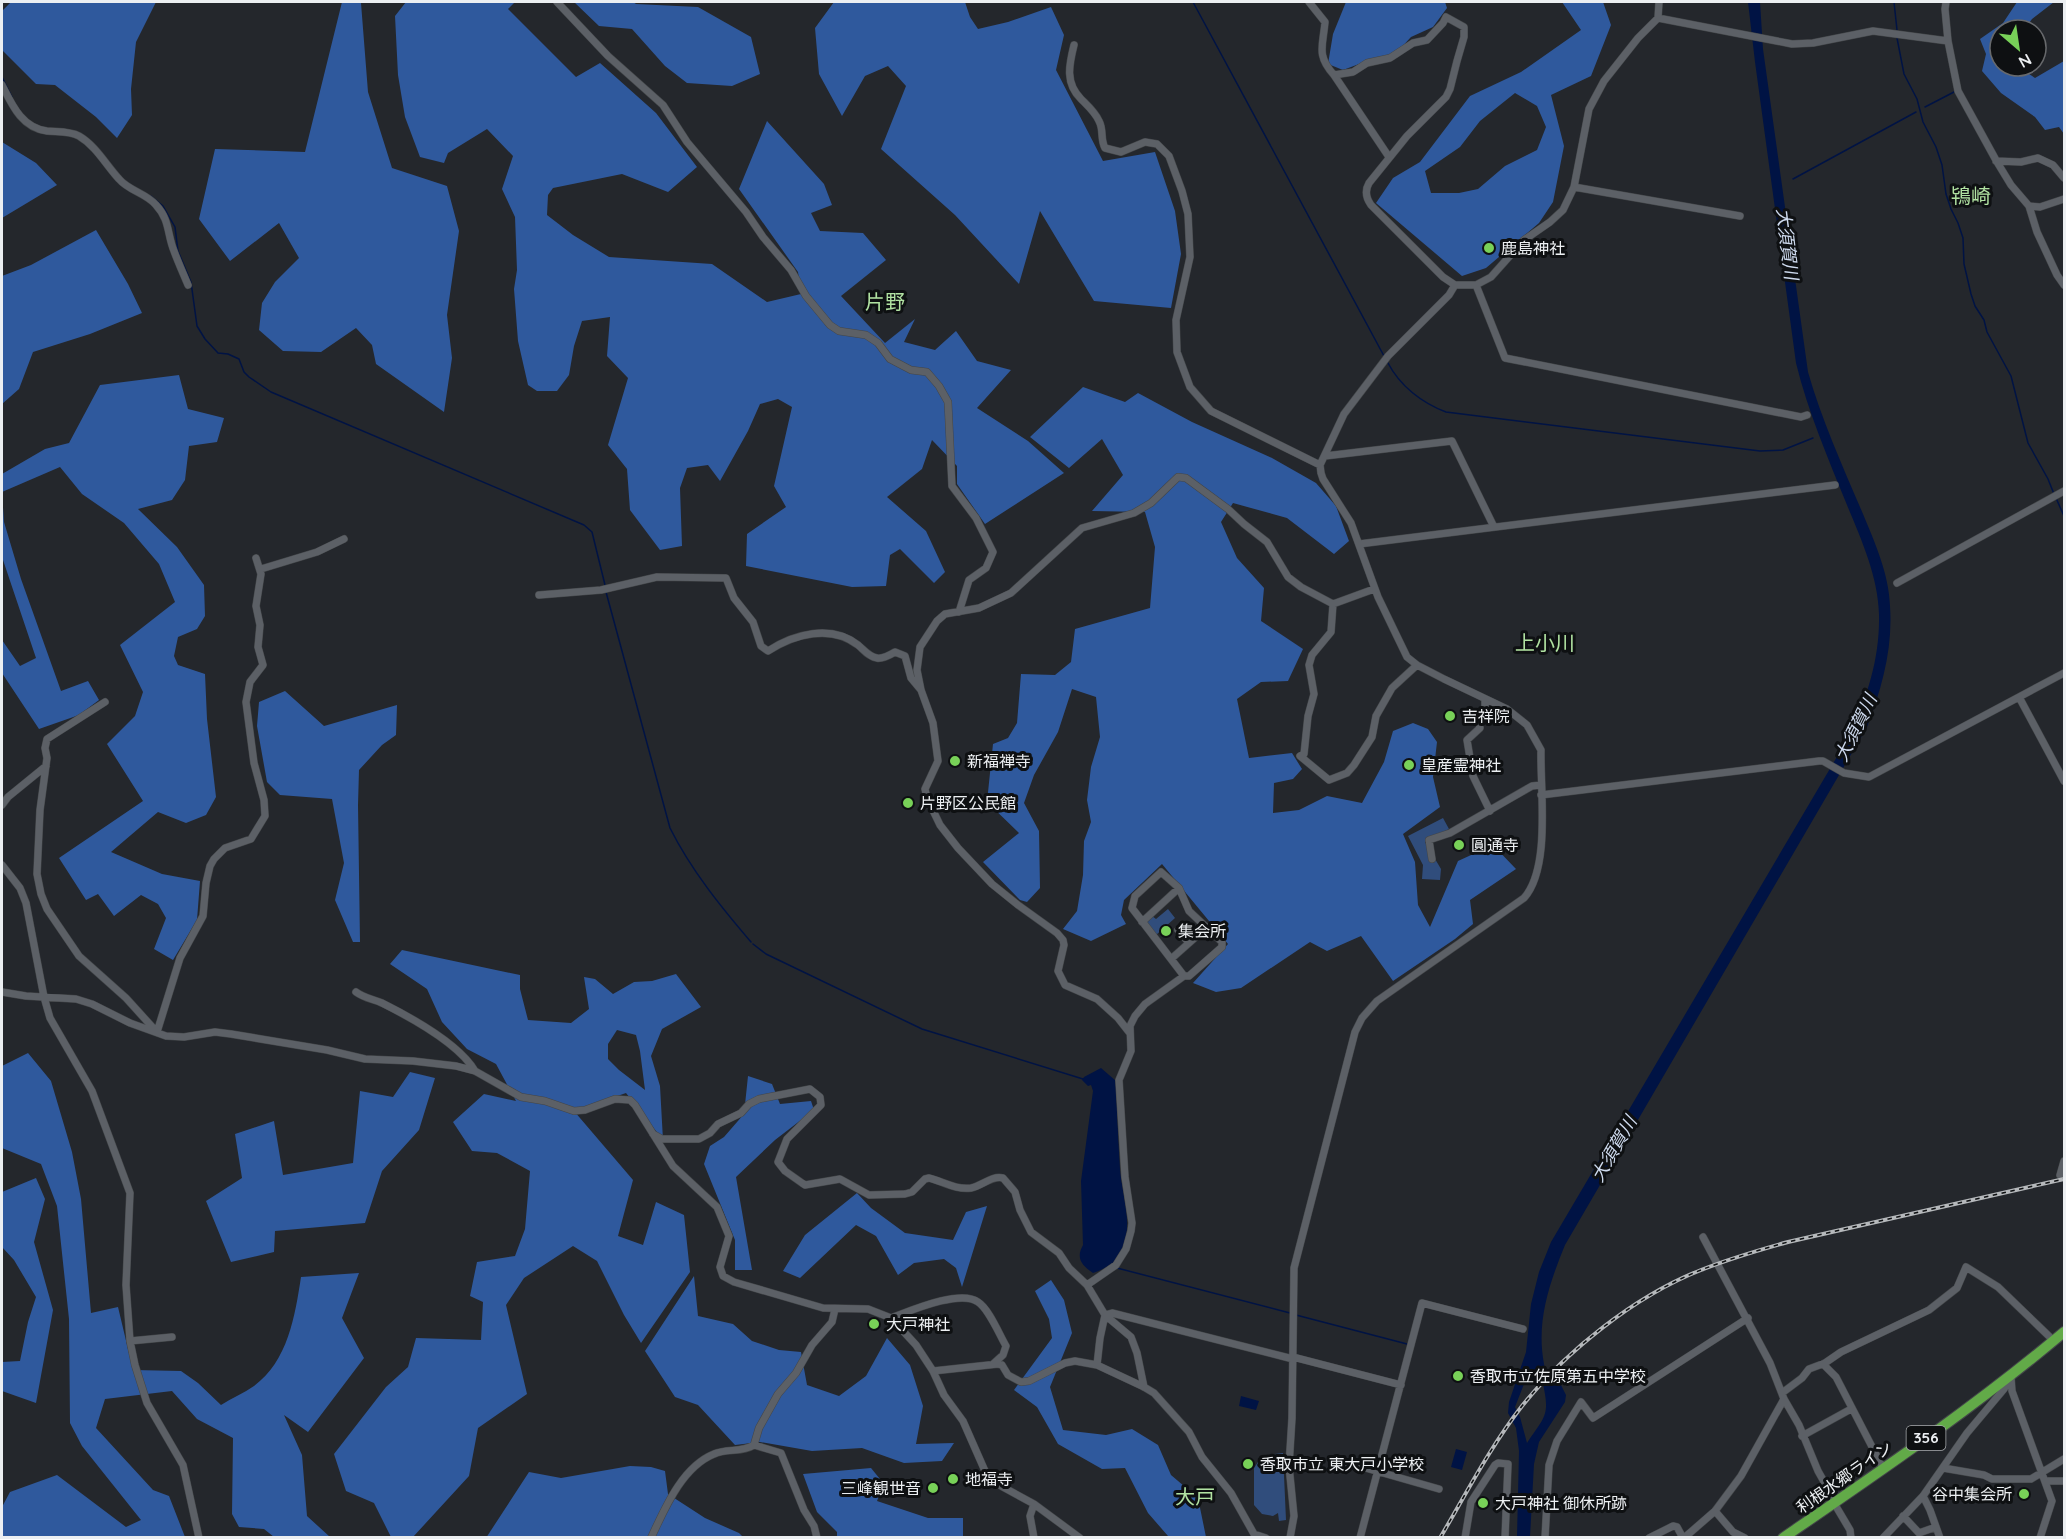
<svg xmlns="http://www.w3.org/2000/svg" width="2066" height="1539" font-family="Quicksand,'Noto Sans JP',sans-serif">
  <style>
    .green { fill: #304d7c }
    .forest { fill: #2f599d; fill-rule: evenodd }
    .water { fill: #001344; fill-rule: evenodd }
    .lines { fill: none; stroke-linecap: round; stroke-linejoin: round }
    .stream { stroke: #001344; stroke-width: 1.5 }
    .minor-casing { stroke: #434649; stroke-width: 8 }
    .highway-casing { stroke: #434649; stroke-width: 12 }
    .minor { stroke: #5c6066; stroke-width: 7 }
    .highway { stroke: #62aa48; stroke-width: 10 }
    .rail-casing { stroke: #b5b8bb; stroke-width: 4 }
    .rail { stroke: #0e1012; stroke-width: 1.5; stroke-dasharray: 4.5; stroke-linecap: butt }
    .poi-dot { fill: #78d158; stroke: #0e1012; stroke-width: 2 }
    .labels { text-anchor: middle; stroke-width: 6; stroke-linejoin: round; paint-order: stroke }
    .shield { fill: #0e1012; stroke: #a9acaf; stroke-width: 1.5 }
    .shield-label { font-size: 15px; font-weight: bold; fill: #eceff2 }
    .poi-label { font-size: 16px; fill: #eceff2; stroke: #0e1012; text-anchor: start }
    .street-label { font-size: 16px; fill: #eceff2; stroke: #0e1012 }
    .water-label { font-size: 18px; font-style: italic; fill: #cedaee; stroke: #0e1012 }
    .quarter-label { font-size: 20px; fill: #b1e2a2; stroke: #0e1012 }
  </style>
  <rect width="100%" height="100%" fill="#24272c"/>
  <path class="green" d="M1443 818 1449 829 1425 842 1441 869 1440 880 1422 879 1423 865 1408 836Z
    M1168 909 1175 918 1156 935 1145 922 1152 916 1156 919Z
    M1283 1453 1286 1520 1279 1521 1278 1513 1273 1516 1262 1514 1254 1505V1468L1260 1459 1269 1457 1275 1459V1454Z"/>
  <path class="forest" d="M11 2H156L136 42 131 89 132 115 117 138 96 117 55 85 36 84 2 50V11Z
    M342 2 361 3 368 92 392 168 447 186 459 231 447 315 452 358 444 412 376 364 372 345 356 328 321 352 283 351 259 330 262 303 275 282 299 258 279 223 230 261 199 219 215 149 305 152Z
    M406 2H515L508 9 576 77 600 63 656 113 697 167 668 192 622 174 553 188 548 195 547 215 573 235 609 257 712 264 767 302 801 294 798 272 739 189 767 121 824 184 832 205 811 213 820 231 863 233 886 260 841 296 885 343 915 319 904 342 935 350 956 331 977 361 1011 370 977 408 1028 441 1064 473 985 524 957 484V466L932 440 922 469 887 497 926 531 945 572 934 583 900 549 890 555 886 586 852 587 746 566 747 534 786 507 774 486 792 407 778 399 760 404 748 431 720 481 708 465 687 468 680 488 682 546 660 550 630 510 627 469 608 445 628 378 607 356 610 317 582 321 574 346 569 375 557 391H537L528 385 518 341 514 289 517 270 515 217 502 189 513 156 487 129 448 153 444 163 420 157 405 117 398 75 395 16Z
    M574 2H633L636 4 698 7 751 37 760 74 732 86 687 83 665 66 632 29 599 26Z
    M834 2H965L970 17 978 29 1008 22 1051 7 1064 35 1056 70 1103 161 1155 152 1175 211 1181 254 1171 308 1094 301 1040 211 1019 284 955 215 881 149 906 86 888 66 865 76 842 116 819 74 815 28Z
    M1346 2H1445L1447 8 1433 27 1411 37 1399 50 1383 58 1367 61 1343 70 1328 64 1333 34Z
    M1562 2H1603L1611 25 1591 76 1551 95 1564 146 1553 202 1539 223 1486 268 1462 276 1376 203 1393 178 1420 162 1470 96 1521 72 1581 30ZM1515 93 1537 106 1546 127 1537 150 1505 166 1478 189 1459 193H1431L1425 171 1460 147 1480 121Z
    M2017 2H2054L2032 19 2024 30H2000V66H2017L2035 78 2064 61V134L2059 127 2045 130 2035 117 2001 93 1982 71 1986 54 1980 39 2003 23Z
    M2 142 36 163 57 185 2 218Z
    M96 230 128 284 142 313 90 334 33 352 19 389 2 404V276L31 265Z
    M179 375 188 409 224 418 217 442 189 446 185 480 172 500 138 509 177 547 204 585 205 616 197 629 178 637 174 656 178 665 205 674 207 719 216 797 206 815 186 823 158 812 111 852 162 874 200 881 197 920 173 960 154 949 166 918 158 904 141 895 114 916 98 894 86 900 59 858 143 801 107 744 135 716 143 692 120 645 175 602 159 564 124 523 82 494 60 467 2 492 4 522 21 579 61 691 88 681 99 700 79 715 39 729 2 673V640L20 666 36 658 2 557V474L45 449 69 443 100 385Z
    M1083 387 1125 402 1138 393 1192 422 1272 458 1316 483 1336 506 1349 541 1334 554 1287 518 1233 503 1221 522 1237 558 1264 588 1261 621 1303 649 1288 681 1261 682 1237 699 1249 758 1292 753 1302 769 1293 779 1274 783 1273 813 1299 810 1327 796 1362 803 1384 762 1393 731 1413 723 1428 729 1437 742 1433 777 1440 807 1403 834 1415 862 1418 905 1430 927 1458 861 1493 845 1516 869 1470 900 1473 924 1455 939 1393 981 1361 936 1327 951 1310 942 1241 988 1216 992 1193 983 1228 944 1162 864 1124 900 1121 915 1126 924 1091 941 1063 929 1077 911 1083 875 1084 841 1091 822 1087 800 1091 767 1100 737 1096 697 1072 689 1058 732 1034 775 1024 803 1039 831 1040 888 1027 902 1020 900 983 862 1019 833 987 802 993 744 1008 738 1017 723 1021 674 1055 675 1071 662 1075 629 1150 608 1155 547 1145 512 1092 511 1123 475 1102 439 1069 468 1030 437Z
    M285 691 324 726 397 705 396 735 382 745 359 770 358 805 360 942H353L335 900 344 863 332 799 280 795 267 782 257 726 259 702Z
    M402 950 520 975V989L528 1020 571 1023 589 1009 584 977 595 979 613 994 634 982 652 981 676 974 701 1007 662 1029 651 1056 660 1086 663 1140 626 1093 574 1111 633 1180 618 1236 643 1245 656 1202 684 1215 690 1272 641 1343 624 1315 597 1261 573 1246 524 1278 506 1305 527 1394 478 1428 469 1476 413 1537H391L374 1503 346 1491 334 1454 386 1387 408 1367 416 1338 481 1340 483 1302 470 1296 477 1262 515 1256 525 1229 530 1171 497 1153 472 1151 453 1122 484 1094 516 1101 496 1064 467 1049 442 1022 427 989 390 964ZM617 1030 636 1035 640 1051 645 1090 619 1070 608 1059V1044Z
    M28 1053 51 1081 72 1152 81 1199 91 1313 118 1307 133 1370 181 1371 198 1383 221 1405C232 1398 244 1393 254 1386 288 1361 295 1316 301 1277L359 1273 342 1318 364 1358 308 1432 284 1415 302 1455 307 1516 330 1537H274L264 1529 239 1527 232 1514 233 1438 197 1419 172 1391 105 1399 96 1428 153 1490 169 1496 185 1537 2 1538V1507L10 1492 57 1475 126 1527 141 1520 82 1446 70 1423 69 1319 57 1206 41 1164 2 1148V1066Z
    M410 1072 435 1078 419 1130 382 1171 365 1223 275 1231 274 1252 231 1262 206 1201 242 1178 235 1134 274 1121 283 1175 353 1163 360 1091 393 1097Z
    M748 1076 772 1084 780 1104 811 1101 814 1110 775 1140 736 1177 752 1270H735V1240L704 1164 710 1146 724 1137 744 1114Z
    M36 1178 45 1199 34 1242 53 1310 36 1403 2 1391V1362L20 1361 28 1322 36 1297 14 1260 2 1247V1192Z
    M857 1193 871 1208 905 1233 953 1240 966 1212 987 1206 962 1287 956 1268 944 1259 914 1263 898 1275 876 1236 856 1225 800 1278 783 1271 805 1235Z
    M694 1276 698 1316 733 1324 752 1341 779 1350 801 1352 807 1385 839 1396 866 1376 887 1338 910 1365 923 1406 916 1444 954 1443 942 1461 904 1463 862 1448 812 1451 760 1442 735 1445 698 1405 675 1397 645 1351Z
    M1051 1280 1064 1300 1072 1333 1050 1387 1063 1430 1106 1435 1132 1429 1158 1445 1171 1475 1198 1498 1206 1537H1167L1168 1536 1148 1513 1125 1468 1102 1469 1058 1444 1037 1407 1014 1390 1052 1338 1049 1319 1035 1291Z
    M630 1466 651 1467 665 1471 668 1494 705 1518 739 1533 743 1537 486 1538 529 1472 561 1478Z
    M871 1468 884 1484 877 1501 928 1518H963V1537H837V1532L817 1512 803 1474Z"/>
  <path class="water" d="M1748 2H1760L1763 49 1808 372C1822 421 1843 467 1863 514 1875 543 1889 574 1890 606 1893 648 1882 688 1867 727L1565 1245C1549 1284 1536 1322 1544 1364 1546 1374 1548 1384 1560 1383L1566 1395 1565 1402 1539 1442 1534 1464 1530 1537H1517L1519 1451 1516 1428 1508 1413 1509 1402 1526 1352 1531 1304 1539 1272 1551 1242 1851 733C1868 694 1880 657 1879 614 1878 576 1861 539 1847 505 1828 458 1808 412 1796 363L1755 62ZM1532 1381 1543 1384C1550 1416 1545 1416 1527 1443L1520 1417 1515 1407 1524 1384Z
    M1101 1068 1116 1081C1117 1110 1118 1140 1120 1169 1122 1195 1133 1222 1123 1247 1118 1262 1108 1268 1093 1273 1083 1266 1075 1259 1083 1245L1081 1181 1093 1091 1091 1085 1088 1086 1082 1080 1084 1077Z
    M1241 1396 1259 1401 1256 1410 1239 1406Z
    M1456 1449 1467 1452 1462 1470 1451 1467Z"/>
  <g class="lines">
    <path class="stream" d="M1193 2 1384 356
      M1894 2 1897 30
      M1897 38 1904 74 1917 99 1923 122 1936 147 1942 165 1946 194 1951 209 1958 223 1963 238 1964 264 1971 294 1975 306 1984 320 1987 332 2011 376 2028 443 2048 479 2054 494
      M2 77 12 97
      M1925 107 1954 92
      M1793 179 1916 112
      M151 196 163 206 175 227 178 251 191 282 197 326 205 339 218 353 228 354 239 359 244 372 249 377 271 392 584 525 592 532 605 585
      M1388 363C1400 386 1422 403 1446 412L1760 451 1783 450 1813 438
      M2056 498 2064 516
      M606 592 670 828C691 870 721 907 751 942
      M753 944 766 954 922 1029 1083 1079
      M1117 1268 1290 1313
      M1296 1315 1407 1344"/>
    <defs>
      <path id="minor" d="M557 2 608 56 663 105 687 142 746 212 763 237 791 270 806 296 830 325 839 331 866 335 878 343 890 359 911 370 927 372 939 386 948 402 952 486 976 518 993 552 986 568 969 580 959 612
        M1309 2 1325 22C1323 46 1316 55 1334 75L1389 157
        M1946 2 1945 9 1948 41 1958 91 1997 162 2011 185 2029 206 2037 232 2057 275 2064 285
        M1658 18 1659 2
        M1074 45C1069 65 1065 83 1081 99 1088 106 1095 112 1099 121 1104 130 1100 139 1105 148L1121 152 1145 142 1157 144 1169 156 1182 191 1188 214 1190 257 1176 320 1177 352 1190 387 1211 411 1320 465
        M1334 75 1353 72 1367 63 1390 58 1413 43 1427 40 1443 23 1446 17 1464 27V37L1457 61 1450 89 1446 97 1407 136 1369 183C1365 190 1366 198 1371 205L1443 277 1455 285
        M2 85C12 105 22 128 47 131 58 132 70 131 79 136 96 146 106 165 119 179 129 191 146 193 156 205 170 220 167 234 174 251 178 262 183 273 188 285
        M1996 161 2021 162 2038 158 2053 165 2064 178
        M1574 187 1740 216
        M2029 206 2040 207 2064 199
        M1476 285 1505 358 1801 417 1807 415
        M1325 456 1452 441 1494 527
        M1359 544 1835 485
        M261 569 317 552 344 539
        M1897 583 2064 491
        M539 595 601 590 657 577 726 578 734 598 753 622 761 646 768 651C794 634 831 624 858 645 864 650 869 657 877 658 883 659 890 655 895 652L905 656 911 678 921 690
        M1333 604 1331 632 1312 655 1309 665 1314 694 1308 716 1304 754 1300 756 1329 780 1347 773 1354 765 1372 737 1376 716 1392 688 1417 665
        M2019 697 2064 781
        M1485 700V709L1478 718 1480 728 1467 740 1473 776 1490 811
        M105 702 47 739 45 748 47 758 40 810 37 874 41 894 47 909 79 956 126 998 155 1030
        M1541 795 1819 761H1823L1844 773 1869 777 2064 673
        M2 805 8 797 46 766
        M1432 859 1429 840 1450 833 1532 786 1541 785
        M2 865 20 888 26 903 44 997 50 1018 92 1091 130 1193 126 1285 130 1341 135 1365 147 1403 183 1465 199 1538
        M1142 922 1179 888
        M1178 930 1189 943
        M1171 959 1207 927
        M2 992 26 996 76 999 92 1004 130 1023 166 1036 184 1037 215 1032 231 1034 327 1050 365 1059 413 1061 456 1066 475 1071 521 1097 545 1101 574 1111 585 1110 615 1099 630 1100 635 1105 673 1166 717 1207 729 1236 720 1267 723 1276 734 1282 823 1308 868 1309 891 1318 916 1345 933 1371 944 1395 963 1421 985 1471 1001 1486 1034 1504 1080 1538
        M356 992C364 998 373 999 382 1003 410 1017 459 1044 475 1071
        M157 1032 180 958 203 916 206 883 210 866 214 859 225 848 251 839 265 816 264 800 254 763 246 702 250 682 263 665 258 647 260 625 256 606 261 574 256 558
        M1129 1032 1118 1018 1097 999 1065 985 1058 971 1064 945 1063 940 1057 933 1018 905 992 884 958 848 940 825 927 798 925 789 938 761 933 723 921 690 917 670 920 647 937 621 945 614 979 608 1011 593 1082 528 1134 513 1151 503 1178 477 1186 478 1228 509 1244 524 1267 542 1288 577 1301 587 1333 604 1374 589
        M653 1134 662 1139H699L710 1133 718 1124 741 1113 749 1104 759 1099 810 1089 820 1097 821 1105 787 1139 778 1162 785 1171 802 1183 805 1185 840 1179 869 1195 905 1194 912 1192 925 1179 929 1178C944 1182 956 1190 971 1188 982 1186 992 1175 1003 1178L1015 1192 1020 1210 1031 1232 1059 1253 1069 1268 1087 1285 1105 1315 1131 1337 1137 1353 1144 1387
        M2060 1175 2064 1161
        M1703 1237 1770 1363 1784 1399 1799 1425 1818 1471 1835 1501
        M1087 1285 1116 1265 1126 1249 1131 1231 1132 1223 1125 1177 1119 1080 1131 1051 1130 1026 1135 1016 1145 1004 1184 976 1132 908 1135 896 1161 872 1179 888 1189 911 1222 942V947L1189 976H1184
        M1105 1315 1112 1313 1293 1359
        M891 1318C910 1311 960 1289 978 1302 989 1309 999 1334 1006 1346L1003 1355 993 1364
        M130 1341 172 1337
        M1293 1357 1401 1385
        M1823 1364 1836 1377 1883 1468
        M1097 1365 1100 1338 1105 1315
        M933 1371 998 1364 1002 1365 1008 1375 1021 1382 1029 1381 1065 1363 1075 1361 1097 1365 1144 1387 1154 1393 1189 1432 1202 1457 1231 1493 1254 1534 1266 1538
        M2011 1377 2012 1391 2052 1501 2040 1538
        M1782 1393 1802 1378 1809 1369 1825 1363 1841 1352 1929 1310 1957 1288 1966 1267 1998 1287 2054 1341
        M1802 1436 1851 1409
        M754 1445 759 1428 778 1394 796 1373 812 1345 832 1322 835 1309
        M1334 1459 1439 1489
        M1943 1468 1984 1475 1992 1479H2031L2064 1459
        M2045 1481H2064
        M1923 1496 1930 1510 1940 1538
        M1834 1503 1850 1530 1851 1538
        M1715 1511 1733 1532 1745 1538
        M1903 1516 1919 1533 1936 1527
        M651 1538C665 1508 682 1467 714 1454 727 1448 741 1453 754 1445L781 1453 804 1510 814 1526 817 1538
        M1034 1538 1030 1516 1034 1504
        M1290 1538 1294 1516 1289 1466 1292 1418 1294 1268 1355 1032 1362 1018 1377 1001 1524 898C1551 868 1540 790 1541 750L1527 725 1507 709 1444 679 1417 665 1407 657 1378 597 1351 523 1323 479 1321 473 1320 465 1344 414 1388 356 1449 295 1455 285H1476L1491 277 1524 240 1550 222 1563 210 1574 187 1589 109 1604 81 1638 38 1658 18 1792 44 1813 43 1873 31 1948 41
        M1360 1538 1422 1303 1523 1329
        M1465 1538 1471 1502 1495 1465 1498 1463 1508 1464 1505 1538
        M1545 1538 1549 1465 1557 1441 1581 1402 1593 1418 1748 1318
        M1649 1538 1673 1526 1677 1527 1683 1538
        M1684 1538 1715 1511 1741 1476 1784 1399
        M1883 1538 1923 1496 1967 1433 2004 1389 2010 1379"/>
      <path id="highway" d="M1783 1538C1879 1472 1975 1407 2064 1332"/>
    </defs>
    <use href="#minor" class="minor-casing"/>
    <use href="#highway" class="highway-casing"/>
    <use href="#minor" class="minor"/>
    <use href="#highway" class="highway"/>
    <defs>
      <path id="rail" d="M1440 1538C1466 1494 1490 1447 1522 1406 1566 1351 1635 1296 1701 1270 1729 1259 1759 1250 1788 1242L2064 1179"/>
    </defs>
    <use href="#rail" class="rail-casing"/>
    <use href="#rail" class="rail"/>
  </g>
  <g class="poi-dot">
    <circle cx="1489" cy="248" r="6"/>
    <circle cx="1450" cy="716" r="6"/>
    <circle cx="955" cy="761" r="6"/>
    <circle cx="1409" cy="765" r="6"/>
    <circle cx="908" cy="803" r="6"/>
    <circle cx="1459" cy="845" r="6"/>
    <circle cx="1166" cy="931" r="6"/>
    <circle cx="874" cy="1324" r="6"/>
    <circle cx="1458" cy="1376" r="6"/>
    <circle cx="1248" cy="1464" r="6"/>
    <circle cx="953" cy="1479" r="6"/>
    <circle cx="933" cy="1488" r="6"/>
    <circle cx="2024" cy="1494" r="6"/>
    <circle cx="1483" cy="1503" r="6"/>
  </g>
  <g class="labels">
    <rect class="shield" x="1906.5" y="1426" width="39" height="24" rx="4.5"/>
    <g class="shield-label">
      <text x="1926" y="1443">356</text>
    </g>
    <g class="poi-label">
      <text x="1501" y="254">鹿島神社</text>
      <text x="1462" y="722">吉祥院</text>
      <text x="967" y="767">新福禅寺</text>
      <text x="1421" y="771">皇産霊神社</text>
      <text x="920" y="809">片野区公民館</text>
      <text x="1471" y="851">圓通寺</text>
      <text x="1178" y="937">集会所</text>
      <text x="886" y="1330">大戸神社</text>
      <text x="1470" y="1382">香取市立佐原第五中学校</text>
      <text x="1260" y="1470">香取市立 東大戸小学校</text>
      <text x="965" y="1485">地福寺</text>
      <text x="921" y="1494" text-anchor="end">三峰観世音</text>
      <text x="2012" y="1500" text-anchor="end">谷中集会所</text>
      <text x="1495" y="1509">大戸神社 御休所跡</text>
    </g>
    <g class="street-label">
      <text transform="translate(1844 1477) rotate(-35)" y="6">利根水郷ライン</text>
    </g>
    <g class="water-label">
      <text transform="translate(1787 244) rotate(83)" y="6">大須賀川</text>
      <text transform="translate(1856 728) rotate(-64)" y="6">大須賀川</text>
      <text transform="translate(1614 1149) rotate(-60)" y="6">大須賀川</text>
    </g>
    <g class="quarter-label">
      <text x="1971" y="203">鴇崎</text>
      <text x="885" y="309">片野</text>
      <text x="1545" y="650">上小川</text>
      <text x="1195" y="1504">大戸</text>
    </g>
  </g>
  <rect width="2066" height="1539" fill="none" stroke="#eceff2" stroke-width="6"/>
  <g transform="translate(2018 48) rotate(151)"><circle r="28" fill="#0e1012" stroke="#67696c" stroke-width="1.5"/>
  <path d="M0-4.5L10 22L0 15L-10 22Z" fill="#78d158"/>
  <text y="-9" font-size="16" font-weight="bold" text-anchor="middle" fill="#eceff2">N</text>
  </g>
</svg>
